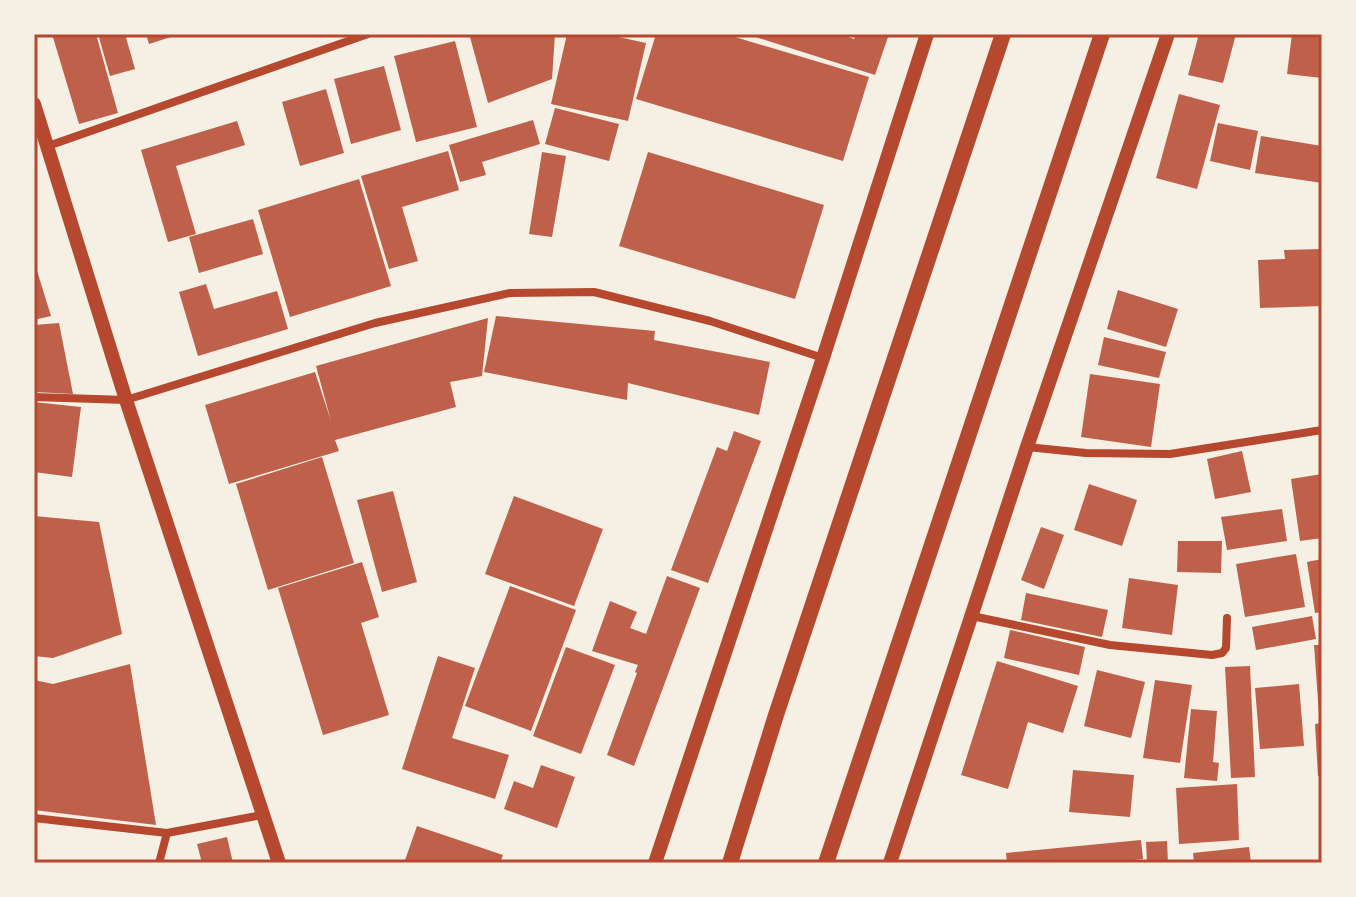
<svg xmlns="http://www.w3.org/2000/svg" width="1356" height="897" font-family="'Open Sans',sans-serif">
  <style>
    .building { fill: #bf614a }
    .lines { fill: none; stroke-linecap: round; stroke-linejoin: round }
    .minor { stroke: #b5482f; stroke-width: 8 }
    .tertiary { stroke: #b5482f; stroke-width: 14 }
    .secondary { stroke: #b5482f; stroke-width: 16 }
    .neatline { fill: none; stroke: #b5482f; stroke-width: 3 }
  </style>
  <rect width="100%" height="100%" fill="#f6efe4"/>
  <path class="building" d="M52 34H96L118 113 79 124Z
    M98 34H125L135 69 110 76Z
    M146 34H177V35L149 44Z
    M478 34H555L552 79 488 103 470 37Z
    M567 34H605L646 43 628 121 551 104Z
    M656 34H725L869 77 843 161 636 99Z
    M746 34H839L854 39 856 34H889L875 75Z
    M1199 34H1236L1223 83 1188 75Z
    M1292 34H1322V78L1287 74Z
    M455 41 477 127 416 142 394 56Z
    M384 66 401 130 351 144 334 79Z
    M326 89 344 153 300 166 282 102Z
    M1179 94 1220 105 1197 189 1156 178Z
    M555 108 619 124 609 161 545 144Z
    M533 120 540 144 482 162 486 175 460 182 449 145Z
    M237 121 245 145 176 166 196 234 168 242 141 150Z
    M1218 123 1258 131 1250 170 1210 161Z
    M1261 136 1322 146V183L1255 173Z
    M448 151 459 190 402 207 418 261 389 269 361 176Z
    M542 152 566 156 552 237 529 234Z
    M648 152 824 205 795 299 619 246Z
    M359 179 391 286 290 317 258 210Z
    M253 219 263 254 199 273 189 237Z
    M1322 249V306L1260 308 1258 260 1285 259 1284 250Z
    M34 261 51 316 34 320Z
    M206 284 214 309 277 291 288 329 198 356 179 292Z
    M1118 290 1178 309 1166 347 1107 329Z
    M496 316 655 331 654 340 770 362 759 415 628 383 627 400 484 372Z
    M488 318 482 376 450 382 456 407 335 440 339 451 229 484 205 405 315 372 331 421 316 366Z
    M59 323 73 394 34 392V325Z
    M1104 337 1166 352 1159 378 1098 365Z
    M1090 374 1160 384 1151 447 1081 437Z
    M34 402 81 407 72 477 34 472Z
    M734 431 761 441 708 583 671 570 717 447 727 451Z
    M1242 451 1251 492 1215 499 1207 459Z
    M322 457 354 563 268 590 236 484Z
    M1322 474V538L1300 541 1291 479Z
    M1089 484 1137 500 1122 546 1074 530Z
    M393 491 417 582 382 592 357 500Z
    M514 496 603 529 574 606 485 574Z
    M1282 509 1287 541 1227 550 1221 517Z
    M34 516 99 522 122 634 53 658 34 656Z
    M1041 527 1064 535 1044 589 1021 580Z
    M1178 541H1222L1221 573 1177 572Z
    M1296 554 1305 607 1245 617 1236 564Z
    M1322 559V612L1315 613 1307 562Z
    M362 562 379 617 361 623 389 715 323 735 278 588Z
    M667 576 700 588 634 766 607 755 637 673 635 672 638 665 592 651 610 601 637 612 630 628 646 634Z
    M1129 578 1178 585 1172 635 1122 628Z
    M510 586 576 610 531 731 465 706Z
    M1026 593 1108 610 1102 637 1021 620Z
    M1312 616 1316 639 1256 650 1252 627Z
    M1010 630 1085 647 1079 675 1004 658Z
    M1314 645H1322V715H1319Z
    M566 647 615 665 581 754 533 736Z
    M438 656 475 668 452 738 509 755 495 799 402 769Z
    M997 661 1078 686 1063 733 1028 722 1008 789 961 775Z
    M130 664 156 825 34 810V680L53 684Z
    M1250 666 1255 777 1231 778 1225 667Z
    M1097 670 1145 682 1131 738 1084 726Z
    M1155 680 1192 685 1180 763 1143 758Z
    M1299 684 1304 746 1260 749 1255 688Z
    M1191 709 1217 711 1213 762 1219 763 1217 781 1184 778Z
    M1322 723V776H1318L1315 724Z
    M541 765 575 777 557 828 504 809 514 781 533 788Z
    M1073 770 1134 775 1130 817 1069 812Z
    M1237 784 1239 840 1179 844 1176 788Z
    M417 826 503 855 500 863H404Z
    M227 837 233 863H202L197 844Z
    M1141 840 1143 859 1104 863H1007L1006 853Z
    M1167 841 1168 863H1147L1146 842Z
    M1249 847 1251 863H1194L1193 853Z"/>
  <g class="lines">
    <path class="minor" d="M48 146 368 34
      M34 397 126 400 375 323 510 293 594 292 710 321 823 358
      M1027 447 1086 453 1170 454 1322 430
      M972 616 1110 645 1212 655 1222 653 1226 648 1227 618
      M34 818 167 833 262 815
      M159 863 167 833"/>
    <path class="tertiary" d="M34 104 126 400 279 863
      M655 863 823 358 927 34
      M890 863 1027 447 1168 34"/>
    <path class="secondary" d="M730 863 776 715 1003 34
      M826 863 1102 34"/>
  </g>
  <rect width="1356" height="897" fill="none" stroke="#f6efe4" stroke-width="72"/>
  <rect x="36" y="36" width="1284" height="825" class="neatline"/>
</svg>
